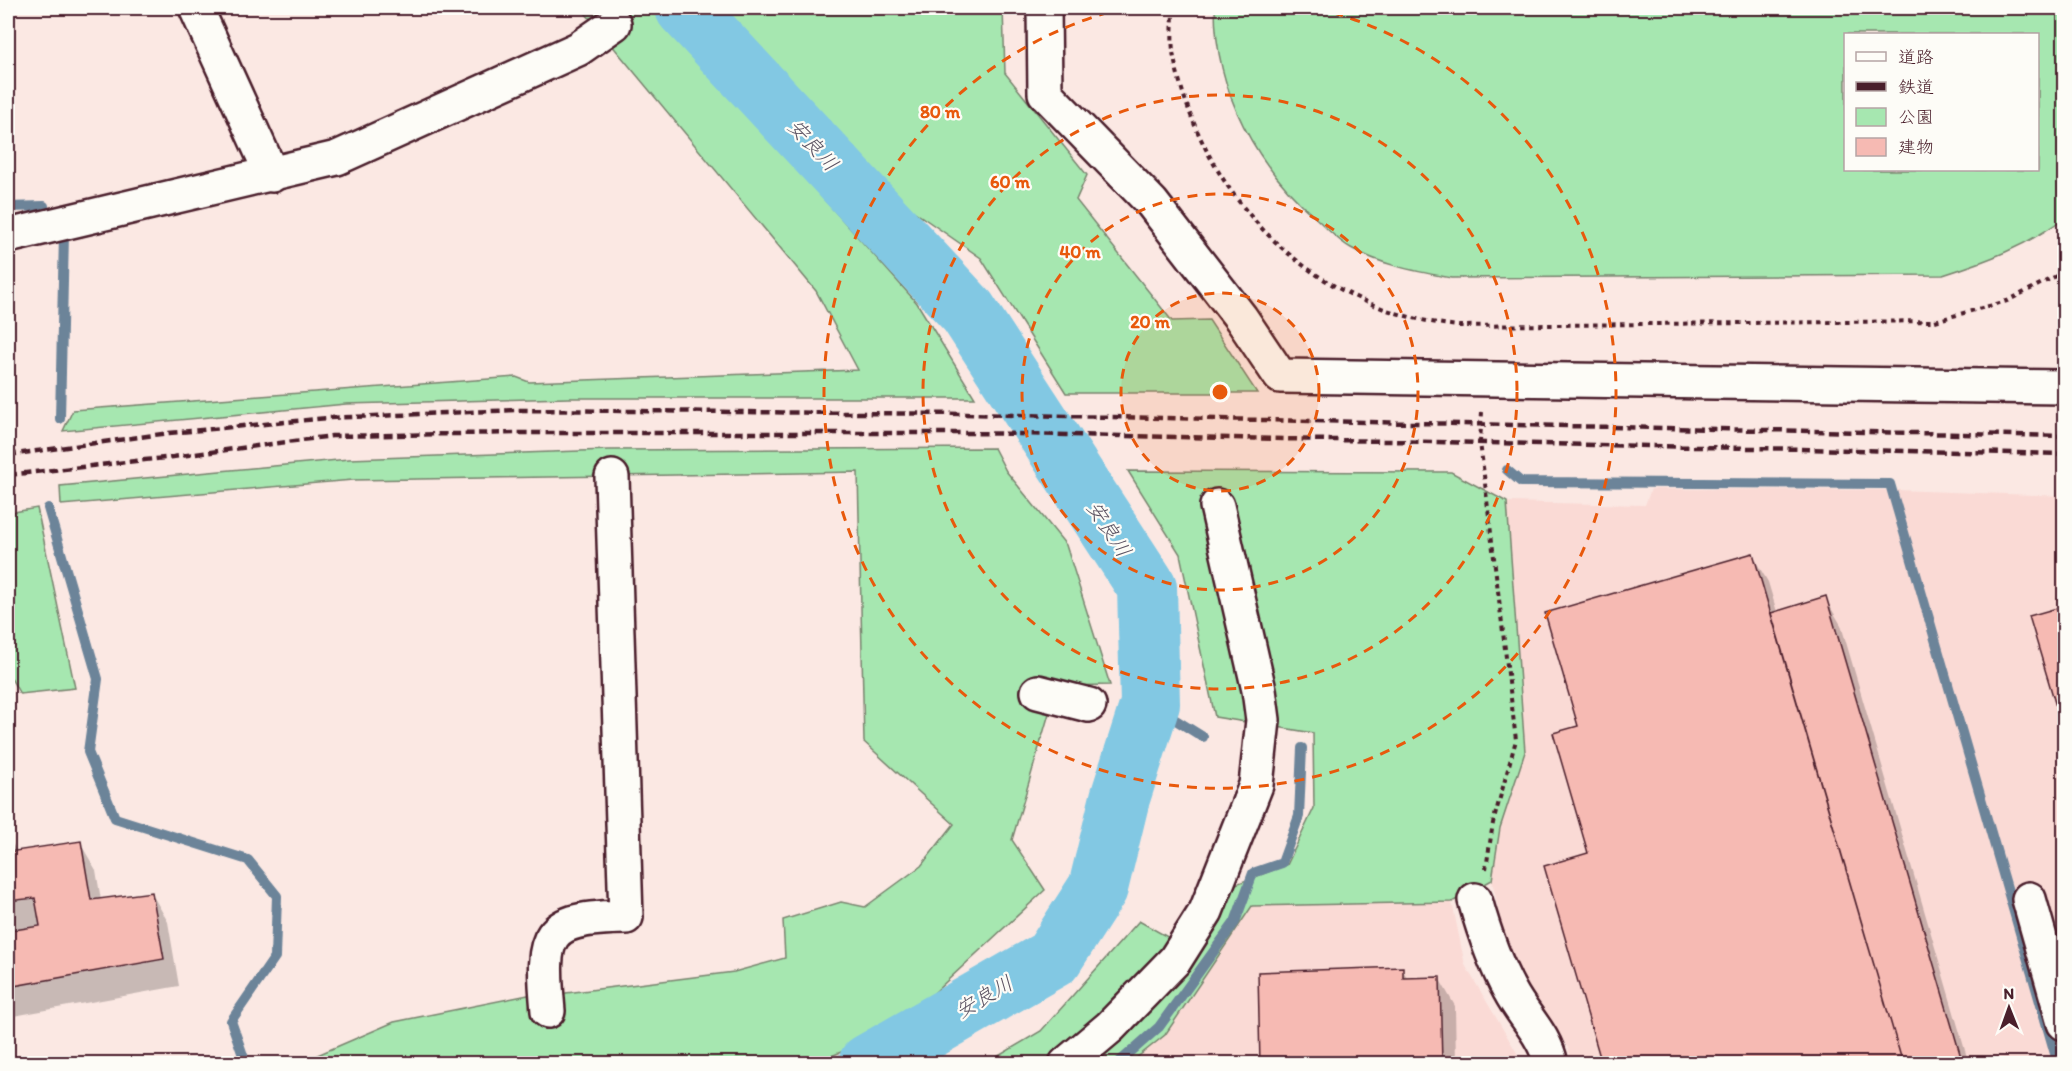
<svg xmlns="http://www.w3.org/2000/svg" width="2072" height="1071" font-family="Itim,'Klee One',sans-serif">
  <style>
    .built { fill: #fadad5 }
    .green { fill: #a6e7b0; stroke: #78836e; stroke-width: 1.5; fill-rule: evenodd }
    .shadow { fill: #0003 }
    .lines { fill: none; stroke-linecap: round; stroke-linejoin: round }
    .stream { stroke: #6c8499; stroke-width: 10 }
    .river { stroke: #82c8e3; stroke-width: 60 }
    .building { fill: #f6bab3; stroke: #4a1f2b; stroke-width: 1.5 }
    .minor-casing { stroke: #4a1f2b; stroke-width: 38 }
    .path { stroke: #4a1f2b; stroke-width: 4; stroke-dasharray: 4.5 4.5; stroke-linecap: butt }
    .minor { stroke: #fdfcf7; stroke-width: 33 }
    .rail { stroke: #4a1f2b; stroke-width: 4.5; stroke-dasharray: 9 4.5; stroke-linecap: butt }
    .ring { fill: none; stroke: #e8590c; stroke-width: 3; stroke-dasharray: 10 8 }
    .labels { text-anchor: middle; stroke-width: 4.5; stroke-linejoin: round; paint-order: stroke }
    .water-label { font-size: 21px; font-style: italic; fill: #5b5262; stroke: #fdfcf7 }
    .centre { fill: #e8590c; stroke: #fdfcf7; stroke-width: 3 }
    .ring-label { font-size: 18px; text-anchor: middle; font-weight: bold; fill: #e8590c; stroke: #fdfcf7; stroke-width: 4.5; stroke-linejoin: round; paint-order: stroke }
  </style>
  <rect width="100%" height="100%" fill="#fbe8e3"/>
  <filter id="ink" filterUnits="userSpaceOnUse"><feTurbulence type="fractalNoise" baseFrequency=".0167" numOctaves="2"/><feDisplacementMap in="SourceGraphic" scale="12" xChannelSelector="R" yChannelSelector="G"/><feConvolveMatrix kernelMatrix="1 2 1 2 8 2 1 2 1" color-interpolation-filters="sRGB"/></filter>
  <g filter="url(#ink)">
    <path class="built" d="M1651 489 1896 490 2064 496V1063H1572L1568 1048 1508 956 1492 880 1500 828 1525 751 1507 502 1645 505Z
      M1452 902 1465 965 1517 1053 1520 1063 1130 1064 1165 1035 1252 906Z"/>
    <path class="green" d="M581 8H652L917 303 975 398H569L346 404 63 431 73 410 516 377 529 382 858 370 816 291Z
      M723 8H1003L1005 73 1087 175 1076 200 1172 321 1209 320 1257 393H1066L981 258 909 208Z
      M1215 8H2064V218C2027 246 1987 261 1943 275L1451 278C1416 271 1383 266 1351 248 1340 242 1329 231 1320 222 1256 167 1215 92 1215 8ZM1846 34H2038V170H1846Z
      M994 448 1006 471 1066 545 1110 685 1057 686 1012 840 1045 890 893 1031 814 1063H299L394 1022 528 995 566 993 734 972 785 958 783 920 841 902 865 907 921 866 954 824 864 742 858 472 353 480 61 505 60 486 349 459 609 450Z
      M1128 471 1451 472 1507 502 1525 752 1500 828 1492 880 1452 902 1252 906 1165 1035 1130 1063 985 1064 1041 1031 1139 921 1196 953 1228 887 1287 865 1314 808 1313 733 1215 717 1180 554Z
      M37 508 75 688 20 694 8 673V513Z"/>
    <path class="shadow" d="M1752 555 1768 582 1777 612 1825 598 1841 625 1969 1064H1603L1580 727Z
      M2064 607V728L2031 617Z
      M8 836 17 852 80 843 96 870 101 900 152 894 168 922 179 986 8 1017Z
      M1402 969 1408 979 1439 978 1455 1006 1456 1064H1262Z"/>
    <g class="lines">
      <path class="stream" d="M8 207 44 206
        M60 419 64 234
        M1507 470 1521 482 1890 484 2058 1064
        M48 508 98 679 88 752 115 818 248 860 277 896 275 957 231 1021 246 1064
        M1150 704 1203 737
        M1117 1064 1159 1027 1235 922 1253 873 1282 863 1299 816 1302 748"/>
      <path class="river" d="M685 8 968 312 1147 587 1150 704 1120 798 1098 888 1053 958 868 1064"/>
    </g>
    <path class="building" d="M1753 553 1903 1064H1602L1544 866 1588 853 1553 733 1578 726 1545 613Z
      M1826 596 1963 1064H1903L1771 613Z
      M2064 606V733L2029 616Z
      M81 841 91 900 152 892 164 959 8 987V931L40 926 35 898 8 901V842L9 852Z
      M1403 967V978L1440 977 1442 1064H1260L1258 972Z"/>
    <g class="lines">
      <defs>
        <path id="minor" d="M196 8 272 175
          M1044 8 1045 93 1152 203 1241 318 1280 376 2064 387
          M8 236 337 158 578 49 614 24
          M1038 692 1089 705
          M2029 899 2064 1023
          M1475 900C1484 932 1494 962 1510 991 1523 1016 1545 1035 1551 1064
          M548 1011C541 934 543 918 626 917L612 477
          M1066 1064 1110 1027 1175 960 1206 911 1256 785 1263 720 1259 690 1217 506"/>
      </defs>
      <use href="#minor" class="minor-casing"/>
      <path class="path" d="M1173 8C1173 24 1171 42 1174 58 1203 199 1313 311 1459 326L1935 321 2007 301 2064 272
        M1482 412 1480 442 1516 740 1493 823 1486 869"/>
      <use href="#minor" class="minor"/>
      <path class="rail" d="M8 455 169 433 328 418 516 410 965 414 2064 436
        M8 475 173 457 332 436 516 433H968L2064 454"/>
    </g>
  </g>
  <circle cx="1220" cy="392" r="99" fill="#e8590c" fill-opacity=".12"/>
  <g class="ring">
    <circle cx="1220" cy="392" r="99"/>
    <circle cx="1220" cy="392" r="198"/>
    <circle cx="1220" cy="392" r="297"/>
    <path d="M1316 8A396 396 0 1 1 1124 8"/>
  </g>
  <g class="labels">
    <g class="water-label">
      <text transform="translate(813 145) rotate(47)" y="7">安良川</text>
      <text transform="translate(1109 529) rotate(57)" y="7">安良川</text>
      <text transform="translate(984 997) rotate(-30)" y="7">安良川</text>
    </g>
  </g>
  <circle cx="1220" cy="392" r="9" class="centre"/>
  <g class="ring-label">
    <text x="940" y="118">80 m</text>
    <text x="1010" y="188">60 m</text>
    <text x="1080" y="258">40 m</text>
    <text x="1150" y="328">20 m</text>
  </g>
  <rect width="2072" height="1071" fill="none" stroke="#fdfcf7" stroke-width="30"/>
  <rect x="15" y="15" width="2042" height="1041" fill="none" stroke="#4a1f2b" stroke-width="2" filter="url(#ink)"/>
  <rect x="1844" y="33" width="195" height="138" fill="#fdfcf7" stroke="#b5a4a5" stroke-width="1.5"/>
  <rect x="1856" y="52" width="30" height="9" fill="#fdfcf7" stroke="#b5a4a5" stroke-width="1.5"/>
  <text x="1898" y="63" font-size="18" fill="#4a1f2b">道路</text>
  <rect x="1856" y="82" width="30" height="9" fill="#4a1f2b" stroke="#b5a4a5" stroke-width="1.5"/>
  <text x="1898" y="93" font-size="18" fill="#4a1f2b">鉄道</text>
  <rect x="1856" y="108" width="30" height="18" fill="#a6e7b0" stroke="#b5a4a5" stroke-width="1.5"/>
  <text x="1898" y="123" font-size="18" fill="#4a1f2b">公園</text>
  <rect x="1856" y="138" width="30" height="18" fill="#f6bab3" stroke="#b5a4a5" stroke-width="1.5"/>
  <text x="1898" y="153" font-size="18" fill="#4a1f2b">建物</text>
  <g transform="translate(2009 1008) rotate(359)" stroke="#fdfcf7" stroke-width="4.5" paint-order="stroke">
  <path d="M0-4.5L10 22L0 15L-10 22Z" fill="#4a1f2b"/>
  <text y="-9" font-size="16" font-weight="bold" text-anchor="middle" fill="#4a1f2b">N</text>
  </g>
</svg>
